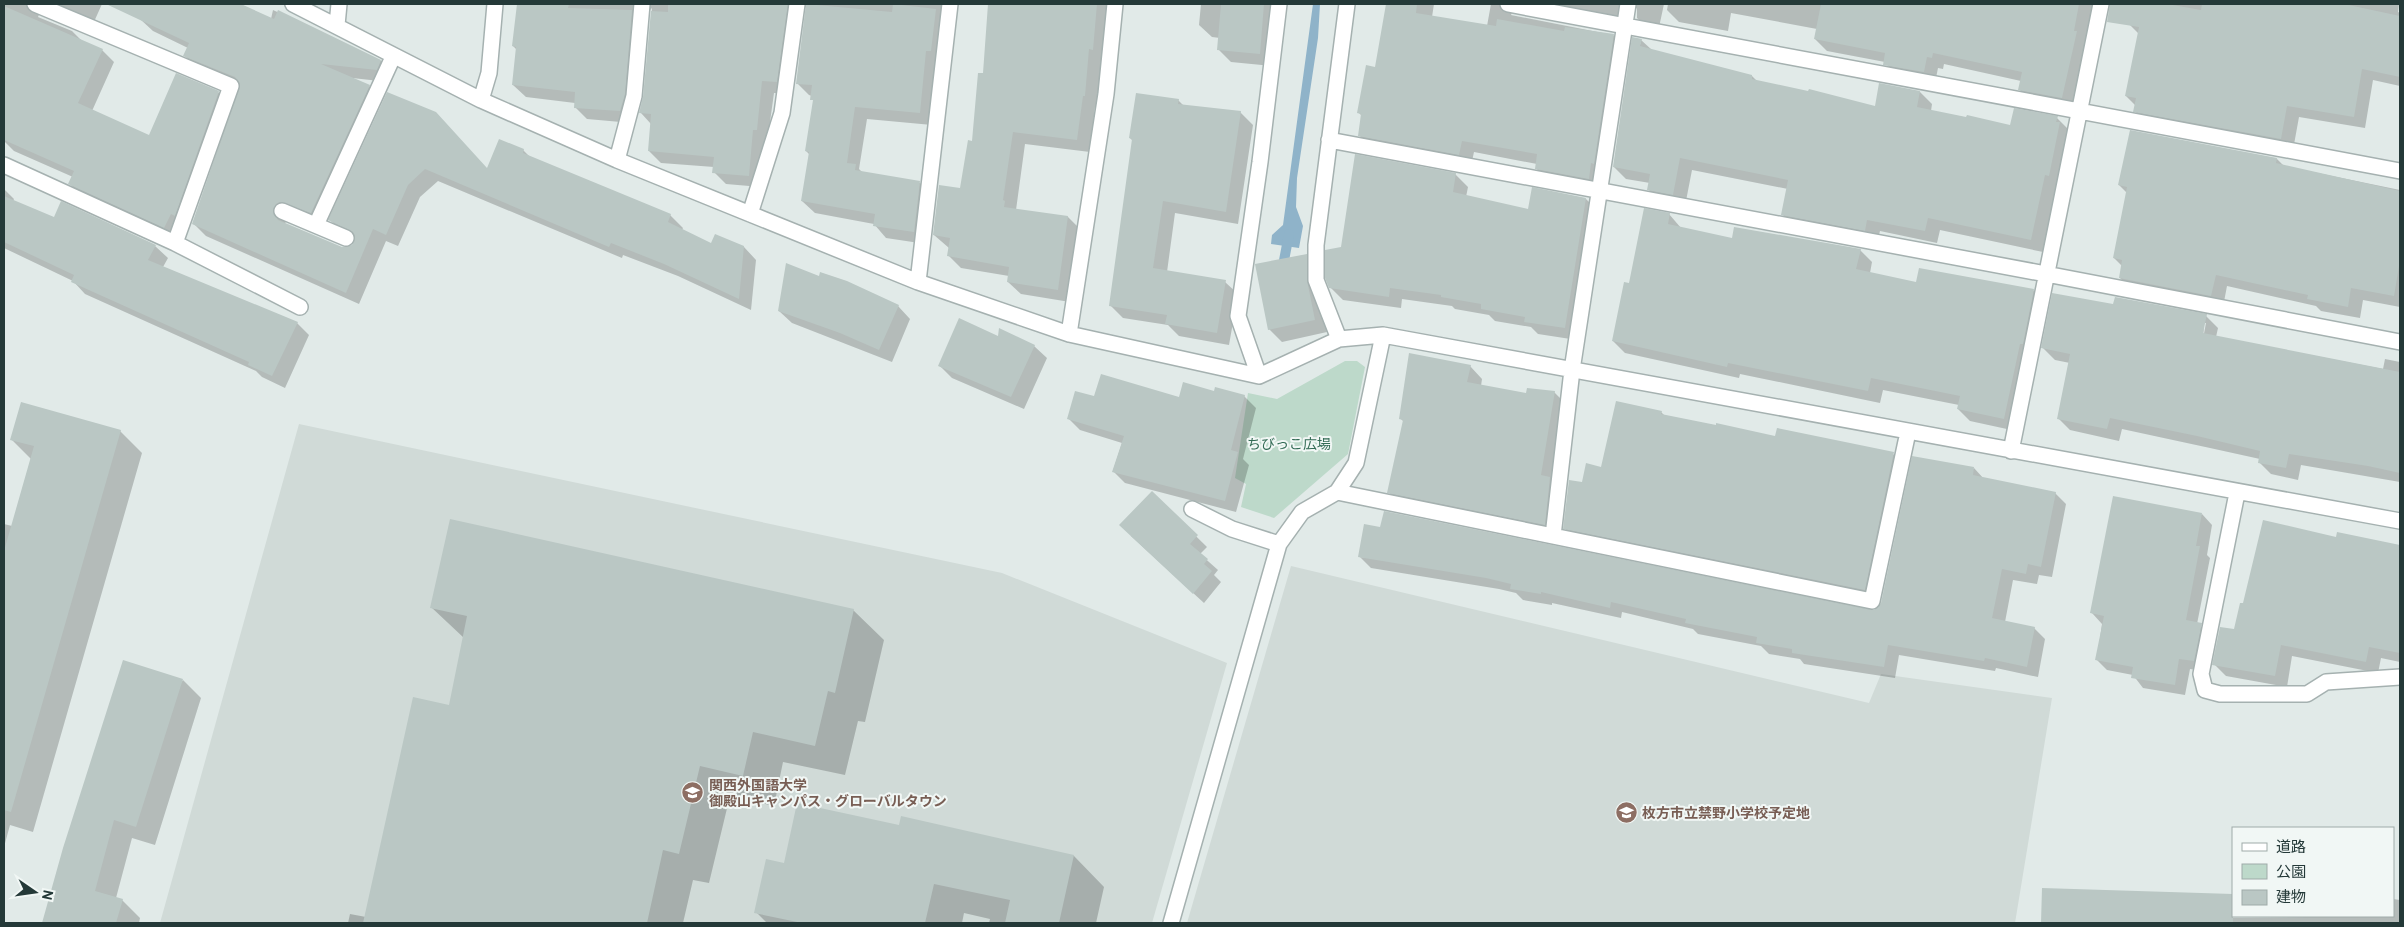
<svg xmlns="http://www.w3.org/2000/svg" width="2404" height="927" font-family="Overpass,'Noto Sans JP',sans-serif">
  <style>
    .built { fill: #d0dad7 }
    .green { fill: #bdd9ca }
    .water { fill: #8fb3c9 }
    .shadow { fill: #0003; fill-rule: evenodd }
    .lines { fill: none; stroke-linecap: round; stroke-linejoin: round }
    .stream { stroke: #8fb3c9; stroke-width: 10 }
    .building { fill: #bac7c4 }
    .minor-casing { stroke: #a5b1b0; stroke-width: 18 }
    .minor { stroke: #fff; stroke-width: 15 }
    .labels { text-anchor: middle; stroke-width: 4; stroke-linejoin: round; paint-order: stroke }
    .park-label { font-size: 14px; fill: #336b55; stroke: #f1f7f5 }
    .education-label { font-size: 14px; font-weight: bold; fill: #785e54; stroke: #f1f7f5; text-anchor: start }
  </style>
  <rect width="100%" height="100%" fill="#e1eae8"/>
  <path class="built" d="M299 424 1002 573 1227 663 1152 923H160Z
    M1291 566 1869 703 1881 674 2052 698 2015 923H1187Z"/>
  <path class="green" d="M1345 361H1357L1365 367 1348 454 1274 518 1241 507 1246 484 1235 478 1248 393 1277 399Z"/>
  <path class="water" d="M1313 4H1320L1318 38 1297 178 1296 207 1303 226 1299 248 1271 244 1272 235 1283 225Z"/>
  <path class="shadow" d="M4 4H102L93 24 42 8 38 17 72 31 82 41 102 50 114 62 92 111 149 137 218 92 231 105 177 239 82 196 70 184 73 177 14 151 4 141Z
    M124 4H238L271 19 273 10 381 61 393 73 389 82 352 78 369 86 381 98 323 225 288 216 285 224 342 248 353 246 356 239 342 232 330 220 388 94 488 170 523 150 531 158 670 215 683 228 682 230 711 244 744 247 756 260 751 310 678 276 623 255 622 258 438 181 420 197 398 246 386 241 359 304 206 236 193 223 241 87 197 68 185 56 188 48 153 31 140 19 143 13Z
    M518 4H947L932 125 867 119 859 169 863 173 920 183 932 195 926 244 886 238 874 224 815 213 802 201 810 155 806 151 814 102 812 96 809 95 797 83 808 4 800 15 789 94 774 93 761 187 726 184 714 172V167L661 163 649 151 651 124 641 113 645 97 652 8 645 15 632 123 587 119 575 107V103L526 97 513 85 517 50 513 46Z
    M989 4H1114L1105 61H1101L1097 108 1095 107 1090 152 1025 144 1016 210 1068 217 1080 229 1070 302 1021 294 1008 282 1009 276 961 268 948 255 949 248 934 235 961 190 973 142 984 74Z
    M1201 4H1277L1272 66 1231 62 1219 50 1220 38 1212 37 1199 25Z
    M1388 4H1434L1432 17 1487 26 1491 4H1664L1658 32 1649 30 1637 18V8L1632 11 1629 26 1513 10 1511 15 1613 35 1626 47 1601 191 1548 181 1536 168 1537 164 1474 152 1471 166 1372 148 1359 135 1362 116 1359 113 1376 69Z
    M1668 4H2093L2085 41 2088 44 2073 109 2031 101 2019 89 2021 81 1944 64 1943 69 1938 68 1935 83 1896 76 1885 62 1827 51 1815 39 1817 29 1731 13 1728 31 1679 22 1667 10Z
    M2133 4H2318L2328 6V4H2399L2398 12 2400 13V86L2373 80 2365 128 2299 117 2293 150 2147 123 2135 111 2136 106 2126 96 2139 34 2130 25Z
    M1641 40 1652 50 1752 76 1757 81 1876 107 1920 92 1932 104 1931 111 2011 126 2057 118 2069 130 2043 252 1940 230 1937 243 1880 231 1877 242 1795 227 1783 215 1788 189 1692 170 1685 206 1661 202 1649 190 1650 183 1626 179 1614 167Z
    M1178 100 1184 106 1240 112 1253 125 1238 224 1175 213 1167 272 1225 282 1238 294 1229 345 1179 336 1168 325 1123 318 1110 305 1133 141 1130 138Z
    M2277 159 2284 166 2400 190V307L2363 300 2360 318 2321 311 2316 306 2227 286 2223 307 2132 290 2120 278 2122 266 2114 258 2127 193 2119 185Z
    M1455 174 1468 187 1466 197 1530 210 1586 199 1598 211 1577 340 1538 334 1531 327 1495 321 1489 315 1455 309 1452 306 1402 299 1401 308 1343 300 1330 287 1343 248Z
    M4 189 14 199 13 201 54 219 155 246 168 258 163 267 297 323 309 335 285 388 262 377 256 371 85 294 73 281 4 248Z
    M1669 214 1681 228 1733 239 1860 250 1872 262 1870 273 1917 284 2033 290 2046 303 2016 431 1970 421 1958 409 1959 405 1883 390 1880 403 1740 374 1739 378 1625 353 1613 341 1630 284Z
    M1306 255 1319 268V294L1327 332 1282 342 1269 329Z
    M2114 305 2206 316 2218 328 2216 337 2383 369 2385 359 2400 362V482L2301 465 2298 480 2271 474 2259 462 2260 459 2210 448 2122 429 2119 441 2070 430 2058 418 2070 363 2055 360 2043 348ZM2204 323H2206L2203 339Z
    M898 306 910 319 892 362 792 323 779 311Z
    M999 337 1034 346 1047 358 1024 409 952 378 940 366Z
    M1470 366 1482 379 1481 386 1527 394 1554 392 1567 405 1557 537 1401 505 1389 492 1404 422 1400 418Z
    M1215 392 1244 396 1256 408 1243 459 1249 465 1236 512 1125 483 1113 471 1122 443 1080 430 1069 419 1095 398 1180 399Z
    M1661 412 1665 416 1776 437 1893 454 1905 465 1876 601 1576 540 1565 528 1583 484 1602 468Z
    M120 431 142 453 33 832 10 825 4 847V524L12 526 31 459 12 440Z
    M1974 468 1984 479 2055 493 2066 504 2052 577 2039 575 2037 584 2013 580 2005 622 2034 628 2045 639 2038 677 1996 668 1995 671 1899 655 1895 678 1804 664 1800 659 1769 654 1761 646 1698 634 1693 629 1622 612 1621 618 1552 603V605L1523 600 1516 593 1499 589 1371 568 1360 557 1871 612 1879 609Z
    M1152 493 1207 547 1200 554 1218 570 1214 575 1221 582 1204 603 1131 536Z
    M2202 514 2212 525 2207 555 2210 558 2197 624 2212 635 2204 671 2190 669 2185 695 2143 688 2133 675 2107 670 2097 660 2102 624 2092 613Z
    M2338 533 2400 547V662L2381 658 2378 673 2292 656 2287 687 2226 676 2214 664 2235 631 2244 605 2337 539Z
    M431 607 853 610 884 640 865 722 858 721 845 775 783 762 774 806 730 796 709 883 693 880 683 923H348L350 914 366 917 450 707 464 638Z
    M183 680 201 698 155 845 132 838 116 898 122 900 140 918 139 923H44L64 848Z
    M902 818 1074 856 1104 887 1096 923H989L990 919 964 913 962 923H767L756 912 785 864 900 827Z
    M2393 899 2400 900V923H2046L2042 920 2393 916Z"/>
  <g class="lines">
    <path class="stream" d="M1282 271 1289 234"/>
  </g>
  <path class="building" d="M106 4H241L274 19 278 10 381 60 377 70 321 64 370 85 311 213 280 202 276 204 273 212 278 220 342 247 352 245 355 237 353 232 328 220 387 92 436 112 487 168 499 139 524 149 523 153 671 214 668 222 711 243 715 234 744 246 739 299 664 264 611 243 609 247 425 169 408 185 386 235 373 229 346 293 192 224 240 84 235 77 183 56 189 43Z
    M517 4H569L568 8 632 10 625 94 620 111 574 108 575 92 512 85 516 47 512 46Z
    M668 4H788L777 82 762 81 757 130H753L749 176 712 173 714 157 648 151 651 114 639 113 643 97 651 11 668 12Z
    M806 4 892 12 893 4 936 9 931 51H926L920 113 855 107 847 163 856 164 855 170 920 181 914 232 873 226 875 214 801 201 809 152 805 151 813 100H810L812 85 796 84Z
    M988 4H1097L1093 50 1089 49 1085 96H1083L1077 140 1013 132 1003 200 1005 201 1004 207 1068 216 1058 290 1007 282 1009 267 947 256 950 238 933 235 939 185 960 188 968 140 972 141 978 73H983Z
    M1221 4H1264L1260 54 1217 50Z
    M1386 4H1417L1416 13 1496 26 1497 19 1564 31 1565 27 1614 34 1594 164 1591 163 1589 179 1535 169 1537 154 1462 141 1459 155 1358 136 1361 114 1357 113 1366 65 1375 67Z
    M1821 4H2079L2074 31H2077L2062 98 2018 90 2022 72 1933 53 1932 58 1927 57 1924 72 1883 65 1885 53 1814 39Z
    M2110 4H2167L2201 10 2202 4H2344L2400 16V77L2362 69 2354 117 2287 106 2281 139 2133 112 2136 98 2125 96 2139 27 2107 22Z
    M4 6 103 49 78 103 149 135 176 73 219 91 175 216 171 214 164 228 68 184 74 171 4 140Z
    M1632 37 1642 39 1640 46 1752 75V79L1808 91 1809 89 1875 106 1879 83 1920 91 1917 107 1966 117 1967 115 2010 125 2014 108 2058 116 2056 122H2060L2049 176 2045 175 2031 240 1928 218 1925 231 1867 220 1865 231 1781 215 1788 180 1680 158 1673 195 1647 190 1650 174 1613 167Z
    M1136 93 1179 99 1178 104 1241 111 1226 212 1163 201 1153 268 1226 280 1217 333 1165 324 1167 315 1109 306 1132 139 1129 138Z
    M2130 130 2277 158 2276 163 2400 191V260L2394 296 2351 288 2348 307 2307 299 2308 295 2216 275 2211 296 2119 278 2122 260 2113 258 2127 187 2118 185Z
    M1355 154 1456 173 1453 192 1528 209 1532 187 1586 198 1565 328 1524 322 1525 317 1481 309V304L1441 297V295L1390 288 1389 297 1329 288 1325 278V250L1341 247Z
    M4 196 54 217 61 201 156 245 148 260 298 322 272 376 248 365 249 362 71 282 74 275 4 242Z
    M1644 208 1670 213 1668 224 1732 238 1734 227 1861 249 1856 269 1916 282 1919 268 2034 289 2023 344H2020L2004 419 1957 409 1960 396 1871 378 1868 391 1728 363 1727 367 1612 341 1624 282 1629 283Z
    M1307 254V280L1315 320 1268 330 1255 264Z
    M786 263 819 276 820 272 847 281 899 305 879 350 840 333 778 311Z
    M2052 293 2113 304 2115 297 2207 314 2203 333 2400 372V473L2368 466 2289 454 2286 468 2258 463 2260 451 2197 436 2110 418 2107 429 2057 419 2070 354 2041 348Z
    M959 318 998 336 999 328 1035 345 1011 397 938 366Z
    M1409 353 1471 365 1467 382 1526 393 1527 388 1555 391 1541 475 1550 477 1545 525 1387 493 1403 420 1399 419Z
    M1101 374 1179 397 1183 382 1214 391 1215 387 1245 395 1231 450 1238 452 1225 501 1112 472 1124 436 1067 419 1075 391 1094 396Z
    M1616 401 1662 411 1661 414 1716 425V423L1775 436 1777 428 1894 452 1865 590 1563 529 1569 480 1582 482 1586 463 1601 467Z
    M21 402 121 430 11 812 4 810V551L34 446 10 440Z
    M1912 456 1974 467 1973 475 2056 492 2041 567 2028 564 2026 574 2002 569 1992 618 2035 627 2027 667 1985 658 1984 661 1888 645 1884 667 1792 653V649L1756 643 1757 637 1685 623 1686 619 1611 602 1610 608 1541 592V594L1510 589 1511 584 1486 578 1358 557 1364 524 1380 527 1384 511 1874 610 1881 603Z
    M1152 491 1198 535 1190 544 1208 559 1204 564 1212 571 1193 594 1119 525Z
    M2113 496 2202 513 2196 546H2200L2186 620 2202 623 2194 661 2179 659 2175 685 2131 678 2133 667 2095 660 2104 616 2090 613Z
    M450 519 854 609 835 693 828 691 815 746 753 732 743 776 700 766 679 854 663 850 647 923H363L413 697 449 705 467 616 430 608Z
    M2263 520 2336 537 2337 532 2400 545V653L2369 647 2366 662 2281 645 2275 676 2212 665 2220 627 2234 629 2240 603H2243Z
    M123 660 183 679 136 827 114 820 95 891 123 899 116 923H42L63 848Z
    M797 803 899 825 901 816 1074 855 1059 923H1005L1010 900 934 884 925 923H802L754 913 766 859 784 863Z
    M2042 888 2233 894V923H2041Z"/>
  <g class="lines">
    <defs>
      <path id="minor" d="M35 4 231 86 175 243
        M293 4 481 100 617 160 918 282 1069 334 1259 376 1339 339 1383 335 2400 521
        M1508 4 2400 171
        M337 25 339 4
        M481 100 489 73 495 4
        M1329 140 2046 274 2400 342
        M617 160 634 96 642 4
        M4 165 175 243 300 307
        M282 211 346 238
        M750 214 782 113 797 4
        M316 225 393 57
        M918 282 950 4
        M1069 334 1106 94 1115 4
        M1339 339 1316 280V245L1347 4
        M1259 376 1238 316 1260 162 1279 4
        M2011 451 2101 4
        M1337 492 1872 601 1908 432
        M2237 493 2201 674 2205 690 2220 694H2307L2326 682 2400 677
        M1192 509 1232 529 1279 544
        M1553 536 1572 370 1628 4
        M1171 923 1279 544 1302 512 1337 492 1356 463 1383 335"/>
    </defs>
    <use href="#minor" class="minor-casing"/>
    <use href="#minor" class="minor"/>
  </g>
  <defs>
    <symbol id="university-disc" viewBox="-11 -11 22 22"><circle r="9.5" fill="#8d6e63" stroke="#f1f7f5"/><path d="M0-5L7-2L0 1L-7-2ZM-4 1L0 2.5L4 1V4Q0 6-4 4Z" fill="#fff"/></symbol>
    <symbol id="school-disc" viewBox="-11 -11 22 22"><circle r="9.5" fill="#8d6e63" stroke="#f1f7f5"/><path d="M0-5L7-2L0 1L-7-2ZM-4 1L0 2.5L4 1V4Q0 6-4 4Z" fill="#fff"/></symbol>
  </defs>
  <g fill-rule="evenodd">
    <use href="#university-disc" x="680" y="780" width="25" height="25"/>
    <use href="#school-disc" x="1614" y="800" width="25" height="25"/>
  </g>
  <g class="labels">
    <g class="park-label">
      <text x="1289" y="449">ちびっこ広場</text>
    </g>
    <g class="education-label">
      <text x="709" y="790">関西外国語大学<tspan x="709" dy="16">御殿山キャンパス・グローバルタウン</tspan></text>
      <text x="1642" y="818">枚方市立禁野小学校予定地</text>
    </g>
  </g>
  <rect width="2404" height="927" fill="none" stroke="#243938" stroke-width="10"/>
  <rect x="2232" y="827" width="162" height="90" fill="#f1f7f5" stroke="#9faba9"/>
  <rect x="2242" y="843" width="25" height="8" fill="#ffffff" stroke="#9faba9"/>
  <text x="2276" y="852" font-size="15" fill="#243938">道路</text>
  <rect x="2242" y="864" width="25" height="15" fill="#bdd9ca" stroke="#9faba9"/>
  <text x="2276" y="877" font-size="15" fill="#243938">公園</text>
  <rect x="2242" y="890" width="25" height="15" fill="#bac7c4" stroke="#9faba9"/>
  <text x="2276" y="902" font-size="15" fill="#243938">建物</text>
  <g transform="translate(35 892) rotate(103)" stroke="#f1f7f5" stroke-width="4" paint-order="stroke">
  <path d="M0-4L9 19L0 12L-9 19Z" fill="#243938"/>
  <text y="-8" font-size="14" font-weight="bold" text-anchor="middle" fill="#243938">N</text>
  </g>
</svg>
